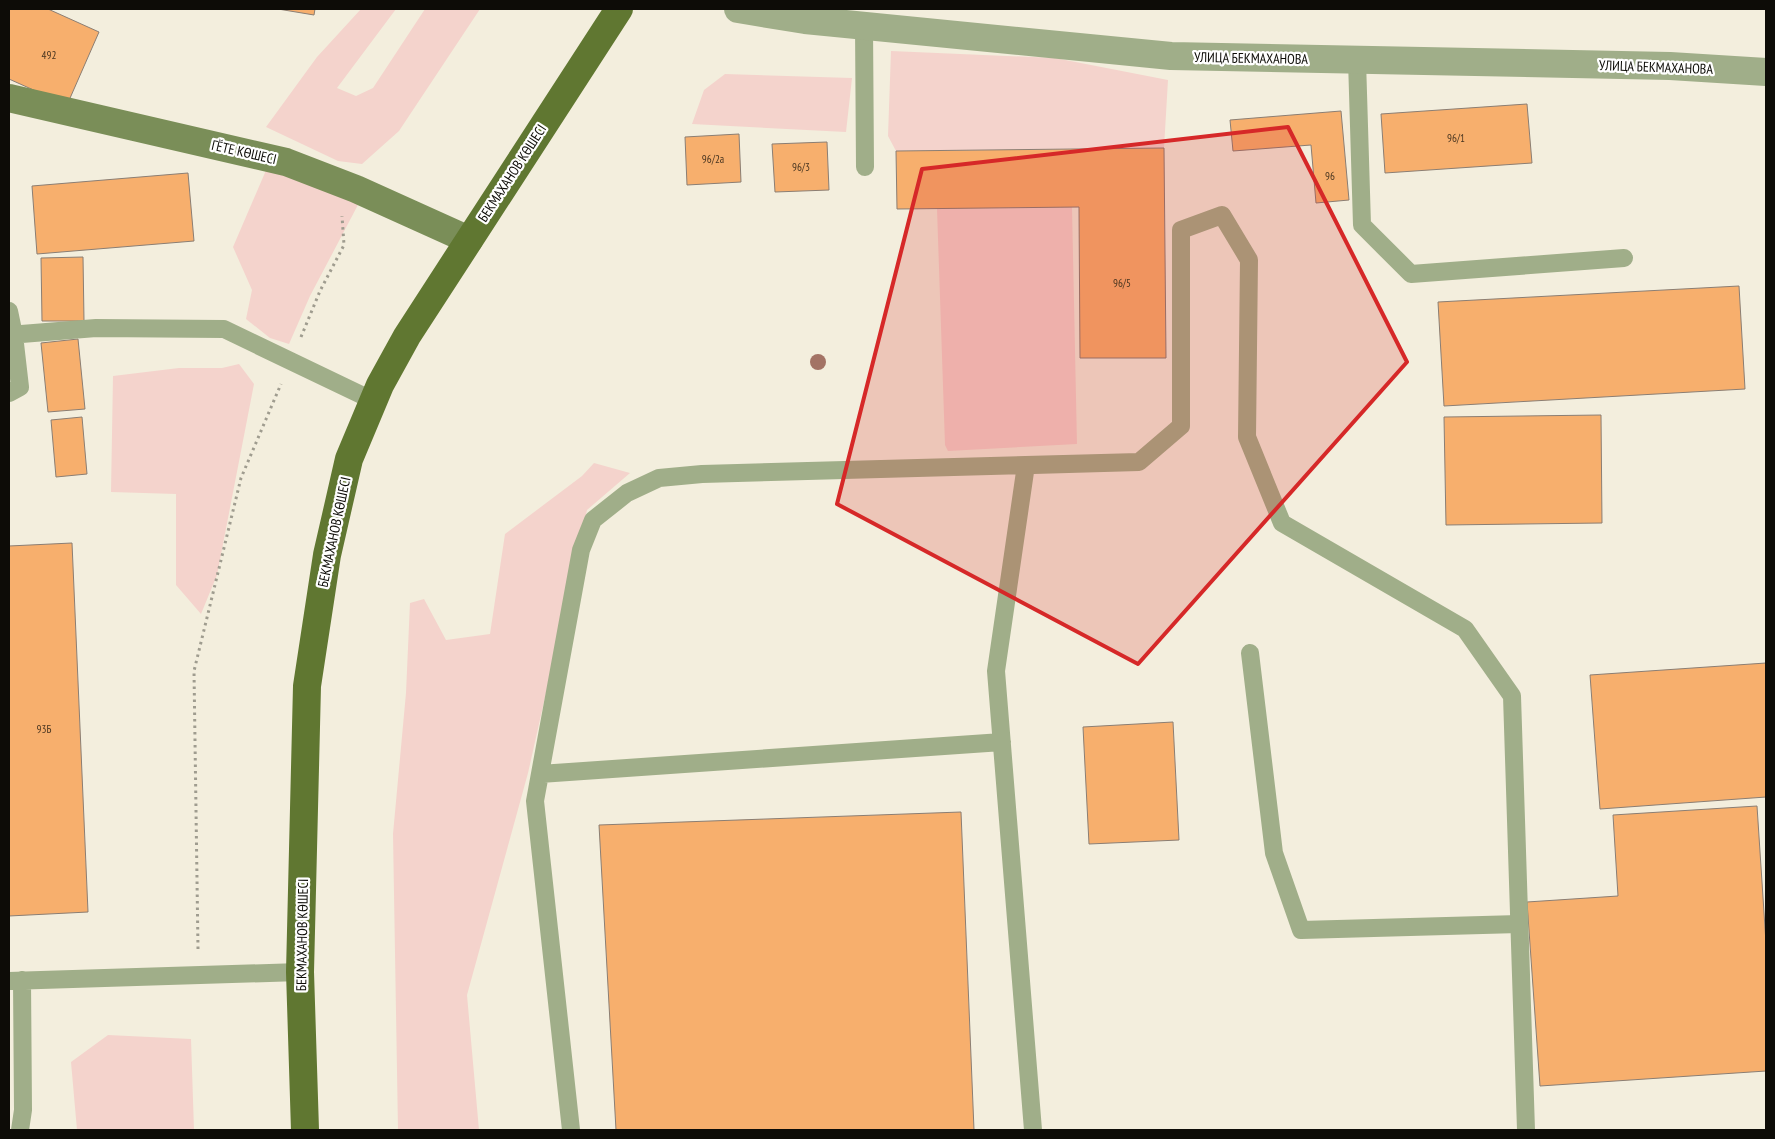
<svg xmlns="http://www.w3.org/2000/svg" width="1775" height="1139" font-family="'PT Sans Narrow',sans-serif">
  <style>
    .green { fill: #f4d3cc }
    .building { fill: #f7af6d; stroke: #8b7e73 }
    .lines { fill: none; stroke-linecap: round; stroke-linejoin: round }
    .path { stroke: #9f9c8f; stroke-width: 3; stroke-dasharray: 2.5 4; stroke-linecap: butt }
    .lane { stroke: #a0ae89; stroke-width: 18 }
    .street { stroke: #a0ae89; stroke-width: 28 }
    .secondary { stroke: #7a8e58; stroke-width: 28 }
    .primary { stroke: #607731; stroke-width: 28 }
    .tree { fill: #a37365 }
    .marked { fill: #d62828; fill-opacity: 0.2; stroke: #d62828; stroke-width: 4; stroke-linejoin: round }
    .labels { text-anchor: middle; stroke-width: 4.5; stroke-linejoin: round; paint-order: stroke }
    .number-label { font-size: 11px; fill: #483520 }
    .street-label { font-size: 14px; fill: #0d0c07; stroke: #fff }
  </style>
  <rect width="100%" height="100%" fill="#f3eedd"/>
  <path class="green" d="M361 9H396L337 88 356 96 373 88 425 9H480L399 131 362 164 338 161 266 127 317 57Z
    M891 51 1055 58 1168 80 1164 148 896 151 888 136Z
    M725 74 852 78 846 132 692 124 704 90Z
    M267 168 360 201 310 296 289 344 270 338 246 319 252 290 233 247Z
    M1072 207 1077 444 948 451 945 445 937 209Z
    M239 364 254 384 217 575 201 614 176 585V494L111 492 113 376 179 368H222Z
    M594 463 630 473 587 510 528 773 467 995 479 1130H398L393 834 406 693 410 603 424 599 446 640 490 634 505 534 582 476Z
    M108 1035 191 1039 194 1130H77L71 1062Z"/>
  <path class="building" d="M9 9H48L99 32 67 105 9 79Z
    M278 9H315L314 15Z
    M1527 104 1532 163 1385 173 1381 114Z
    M1341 111 1349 200 1316 203 1311 145 1233 151 1230 120Z
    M739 134 741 182 687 185 685 137Z
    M827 142 829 190 775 192 772 144Z
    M1164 148 1166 358H1080L1079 207 897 209 896 151Z
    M188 173 194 241 37 254 32 186Z
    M83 257 84 321H42L41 258Z
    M1739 286 1745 389 1444 406 1438 302Z
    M78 339 85 409 48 412 41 343Z
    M1601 415 1602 523 1446 525 1444 417Z
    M82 417 87 474 56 477 51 420Z
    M72 543 88 912 9 916V546Z
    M1766 663V797L1600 809 1590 675Z
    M1173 722 1179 840 1089 844 1083 727Z
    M1757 806 1766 943V1071L1540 1086 1527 902 1618 896 1613 815Z
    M961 812 974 1130H616L599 825Z"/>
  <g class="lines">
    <path class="path" d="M301 337 320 291 344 245 342 216
      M198 949 194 671 241 478 281 384"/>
    <path class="lane" d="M864 26 865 167
      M1357 60 1362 225 1411 274 1624 258
      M9 311 14 335 20 387 9 393
      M9 335 96 328 224 329 374 401
      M1026 465 996 671 1033 1130
      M1250 653 1274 853 1301 930 1519 924
      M540 774 1002 742
      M9 981 300 972
      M20 1130 23 1110 22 980
      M571 1130 535 801 581 550 593 520 627 493 659 478 702 474 1139 462 1181 426V230L1222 215 1249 260 1247 437 1282 523 1465 629 1512 696 1526 1130"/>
    <path class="street" d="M738 9 805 20 1171 56 1670 66 1766 72"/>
    <path class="secondary" d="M9 98 286 162 356 189 469 240"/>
    <path class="primary" d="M305 1130 300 972 307 686 327 555 349 459 380 385 407 336 619 9"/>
  </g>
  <circle class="tree" cx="818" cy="362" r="8"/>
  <path class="marked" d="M1288 127 1407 362 1138 664 837 504 922 169Z"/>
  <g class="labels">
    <g class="number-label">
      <text x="49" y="59">492</text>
      <text x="1456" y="142">96/1</text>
      <text x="713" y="163">96/2а</text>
      <text x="801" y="171">96/3</text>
      <text x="1330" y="180">96</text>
      <text x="1122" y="287">96/5</text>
      <text x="44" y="733">93Б</text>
    </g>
    <g class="street-label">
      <text transform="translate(1251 58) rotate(1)" y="5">УЛИЦА БЕКМАХАНОВА</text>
      <text transform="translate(1656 67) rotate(2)" y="5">УЛИЦА БЕКМАХАНОВА</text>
      <text transform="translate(244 152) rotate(13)" y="5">ГЁТЕ КӨШЕСІ</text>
      <text transform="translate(512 173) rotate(-57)" y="5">БЕКМАХАНОВ КӨШЕСІ</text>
      <text transform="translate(334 532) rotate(-78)" y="5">БЕКМАХАНОВ КӨШЕСІ</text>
      <text transform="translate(302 935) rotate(-89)" y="5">БЕКМАХАНОВ КӨШЕСІ</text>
    </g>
  </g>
  <rect width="1775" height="1139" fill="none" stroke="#0d0c07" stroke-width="20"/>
</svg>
